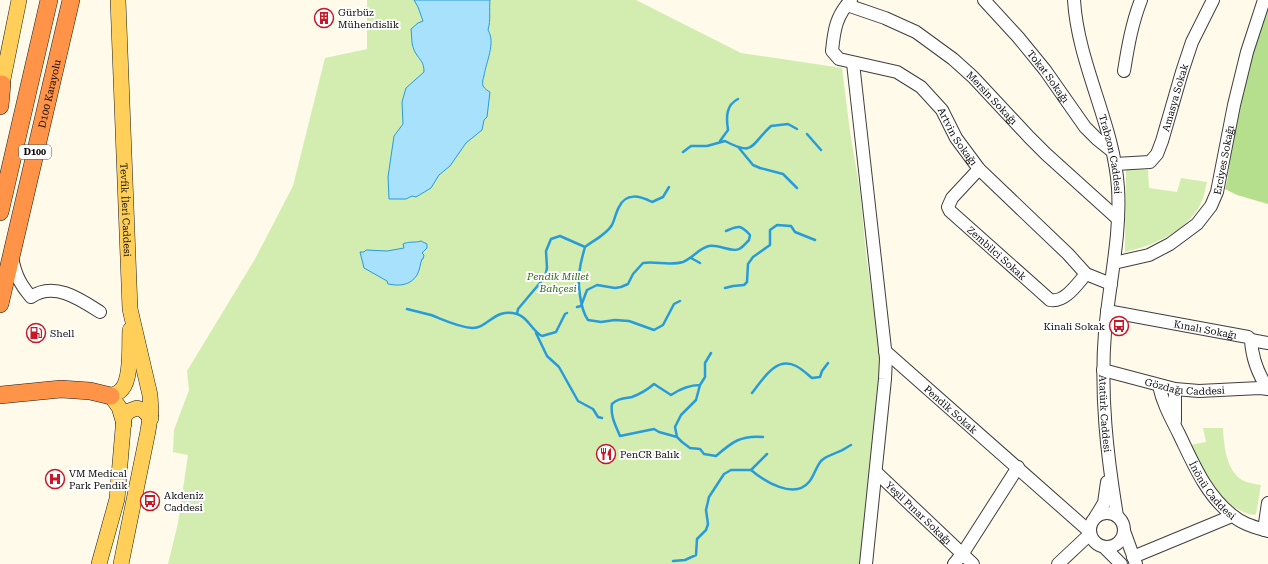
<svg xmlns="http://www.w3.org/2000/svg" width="1268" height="564" font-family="'Roboto Serif',serif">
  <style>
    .green { fill: #d2edaf }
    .forest { fill: #b6df8d }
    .water { fill: #a8e1fc; stroke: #289bda }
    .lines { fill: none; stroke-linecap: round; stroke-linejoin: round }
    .stream { stroke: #289bda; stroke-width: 2.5 }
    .minor-casing { stroke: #3e3e3e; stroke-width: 14 }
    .major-casing { stroke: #1c1c1c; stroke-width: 16 }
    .highway-casing { stroke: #1c1c1c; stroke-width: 18 }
    .minor { stroke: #fff; stroke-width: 12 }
    .major { stroke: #ffcf59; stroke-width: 15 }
    .highway { stroke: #ff9347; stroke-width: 17 }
    .labels { text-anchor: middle; stroke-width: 4; stroke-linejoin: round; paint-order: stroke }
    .shield { fill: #fff; stroke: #545454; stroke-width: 1 }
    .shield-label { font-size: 9px; font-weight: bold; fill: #0b0b0b }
    .poi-label { font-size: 10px; fill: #0b0b0b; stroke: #fff; text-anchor: start }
    .street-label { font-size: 10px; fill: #0b0b0b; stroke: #fff }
    .park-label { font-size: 10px; font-style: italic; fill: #2b6816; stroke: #fff }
  </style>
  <rect width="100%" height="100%" fill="#fffae9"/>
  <path class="green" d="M367 0H636L741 53 842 68 850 132 860 191 866 254 882 365 860 564H168L178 523 188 455 173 452 174 430 189 390 187 371 255 259 293 186 325 58 367 49Z
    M1126 169 1148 170 1149 188 1177 192 1181 178 1207 182C1205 189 1204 198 1200 205 1186 232 1152 246 1125 252Z
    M1203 428H1223C1224 445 1226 470 1242 480 1248 483 1255 484 1261 485L1256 514 1254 515C1220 509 1204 472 1190 445L1206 442Z"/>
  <path class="forest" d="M1268 0V204L1237 195 1225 189 1228 177 1237 100Z"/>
  <path class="water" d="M414 0H490C489 10 491 20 488 30 496 43 486 62 484 76 483 79 482 83 483 86 485 89 488 91 490 92L487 117 484 120 482 130 466 143 450 166 439 175 431 188 416 197 412 196 406 199H389L388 177 394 136 403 124 402 102 406 88 424 72C424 61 420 61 415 52 411 45 412 37 411 29L418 23 423 21 418 7Z
    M421 241 427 244V248L422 253 424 255 423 259H422C420 264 420 270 417 275 410 286 399 286 388 284L387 281 364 268 360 252H364L366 250 387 251 404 248 403 244C409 241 415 243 421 241Z"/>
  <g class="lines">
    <path class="stream" d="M807 134 821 150
      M720 141 728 130C726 117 726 105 738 99
      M739 148 753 165 760 168 783 174 797 188
      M683 152 691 146H707L725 141C755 157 750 145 771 126L788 124 797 129
      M669 187 663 197 652 202C640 196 626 192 619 207 616 212 615 219 612 225 606 235 594 240 585 247 583 254 581 261 580 268 577 281 580 309 588 320L601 322 615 320 629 321 654 330 663 325 674 304 680 301
      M691 258 700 263
      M725 288 733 286 744 285 747 282 748 264 753 257 770 245V230L777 225 791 226 795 232 815 240
      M577 307 581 306 587 290 597 285 615 288 621 287 628 284 633 274 643 263C656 261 669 266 683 262 693 258 699 248 709 246 719 244 732 253 739 249 743 247 746 243 749 240L750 235C740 224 738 226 726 231
      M407 309C415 311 423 313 431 315 444 320 458 327 472 328 487 329 495 307 517 314 528 317 532 331 542 336L556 332 565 314 567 313
      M517 314 518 309 545 277 547 268 546 251 551 239 560 236 585 247
      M536 333 547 356 559 367 578 401 593 409 598 417 602 418
      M700 385C690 385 680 389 671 395L654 384C647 390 640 394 632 397 623 399 619 398 612 404 610 416 616 426 620 436L654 429 659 432 677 437 682 442 690 448 700 449 704 454 716 456C732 442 741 435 763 437
      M752 393C763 379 776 356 796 366 802 369 807 374 812 378L820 377 822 371 828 363
      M677 437 675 427 681 415 696 400 700 385 705 377V363L711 353
      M751 470C764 481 794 500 809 482 814 476 816 467 821 461 826 456 832 455 838 452 842 451 847 447 851 445
      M673 561 685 560 696 555 697 539 706 530 708 524 706 510 709 497 724 474 731 470H751L767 454"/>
    <defs>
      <g id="minor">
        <path id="s1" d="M851 0C836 16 834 30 832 51L839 59 897 72 921 87 942 110 956 138 979 169 1068 254 1086 274 1111 284"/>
        <path id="s2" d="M984 0 1018 37 1045 70 1085 127 1097 139 1112 151"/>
        <path id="s3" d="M1074 0C1078 65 1114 124 1118 188 1121 236 1109 284 1105 332 1100 394 1107 455 1117 516"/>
        <path id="s4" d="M847 5 885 18 916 32 953 59 973 77 1029 137 1046 154 1118 219"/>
        <path d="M853 63 886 358 885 379 866 564"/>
        <path d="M1124 71C1128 46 1132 23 1141 0"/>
        <path id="s5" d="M1115 164 1150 162 1157 154 1162 141 1182 72 1192 42 1213 0"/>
        <path id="s6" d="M979 169 952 198 948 207 950 211 1050 300C1065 303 1077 284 1086 274"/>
        <path d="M12 258C16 276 20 284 31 297 54 281 80 299 100 312"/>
        <path id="s7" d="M1114 263 1149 255 1170 244 1197 224 1211 206 1217 192 1234 105 1247 52 1264 0"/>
        <path id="s8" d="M1107 311 1248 337 1251 340C1252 358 1258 374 1268 389"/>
        <path d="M1251 340 1268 343"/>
        <path id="s9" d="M885 351 1090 532"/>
        <path id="s10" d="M1103 370 1175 389 1199 391 1260 388 1268 389"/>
        <path id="s11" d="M1159 386C1163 404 1171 418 1179 434 1193 463 1206 495 1232 515 1242 524 1255 527 1268 531"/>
        <path d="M1175 389V421"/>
        <path id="s12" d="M876 472 973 564"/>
        <circle cx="1107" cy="530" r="17"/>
        <path d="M1096 516 1104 503 1107 482"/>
        <path d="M1264 530 1268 503"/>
        <path d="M1124 531 1136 564"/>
        <path d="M1104 547 1121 564"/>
        <path d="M1133 557 1232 516"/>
        <path d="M954 564 963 553 1018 467"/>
        <path d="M1058 564 1090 534"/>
      </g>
      <g id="major">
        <path id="s13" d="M118 0 130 309 150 395 151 411 148 431 121 564"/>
        <path d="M0 94 19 0"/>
        <path d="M124 424 119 407 111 396C115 394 119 393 122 389 132 378 129 345 130 330"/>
        <path d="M99 564 117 499 124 417 129 411 137 408 143 410 151 418"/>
      </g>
      <g id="highway">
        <path d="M0 106 2 84"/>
        <path d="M0 212 49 0"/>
        <path id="s14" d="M0 304 71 0"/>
        <path d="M0 395 61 389 90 391 111 396"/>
      </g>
    </defs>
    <use href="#minor" class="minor-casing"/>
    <use href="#major" class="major-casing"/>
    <use href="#highway" class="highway-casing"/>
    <use href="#minor" class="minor"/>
    <use href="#major" class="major"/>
    <use href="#highway" class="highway"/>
  </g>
  <defs>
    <symbol id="building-ring" viewBox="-11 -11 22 22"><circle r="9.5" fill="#fff" stroke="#c81727" stroke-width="1.5"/><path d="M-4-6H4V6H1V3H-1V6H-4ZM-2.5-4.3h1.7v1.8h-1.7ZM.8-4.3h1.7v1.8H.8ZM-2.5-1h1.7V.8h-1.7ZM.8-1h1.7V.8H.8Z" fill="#c81727"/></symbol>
    <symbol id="bus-ring" viewBox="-11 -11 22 22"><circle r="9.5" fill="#fff" stroke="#c81727" stroke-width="1.5"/><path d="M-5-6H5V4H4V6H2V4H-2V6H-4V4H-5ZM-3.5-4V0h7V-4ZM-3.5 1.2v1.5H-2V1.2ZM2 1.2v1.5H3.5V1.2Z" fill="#c81727"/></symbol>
    <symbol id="fuel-ring" viewBox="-11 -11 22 22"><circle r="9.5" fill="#fff" stroke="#c81727" stroke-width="1.5"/><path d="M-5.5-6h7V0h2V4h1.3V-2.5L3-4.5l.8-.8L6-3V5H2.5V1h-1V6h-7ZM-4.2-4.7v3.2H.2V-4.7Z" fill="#c81727"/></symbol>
    <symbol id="restaurant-ring" viewBox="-11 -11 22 22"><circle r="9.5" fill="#fff" stroke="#c81727" stroke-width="1.5"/><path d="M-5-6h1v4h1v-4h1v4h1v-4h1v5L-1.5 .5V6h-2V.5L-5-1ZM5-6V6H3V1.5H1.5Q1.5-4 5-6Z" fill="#c81727"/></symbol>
    <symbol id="hospital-ring" viewBox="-11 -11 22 22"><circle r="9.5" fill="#fff" stroke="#c81727" stroke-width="1.5"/><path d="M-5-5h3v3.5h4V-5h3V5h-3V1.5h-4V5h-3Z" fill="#c81727"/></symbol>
  </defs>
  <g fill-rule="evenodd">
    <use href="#building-ring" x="313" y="7" width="22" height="22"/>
    <use href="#bus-ring" x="1108" y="315" width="22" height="22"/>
    <use href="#fuel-ring" x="25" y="322" width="22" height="22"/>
    <use href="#restaurant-ring" x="595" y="443" width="22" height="22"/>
    <use href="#hospital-ring" x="44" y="468" width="22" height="22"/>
    <use href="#bus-ring" x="139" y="490" width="22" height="22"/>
  </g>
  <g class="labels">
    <rect class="shield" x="19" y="145" width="32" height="14" rx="3"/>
    <g class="shield-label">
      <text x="35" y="155">D100</text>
    </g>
    <g class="poi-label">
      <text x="338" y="16">Gürbüz<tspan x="338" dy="12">Mühendislik</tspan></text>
      <text x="1105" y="330" text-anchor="end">Kinali Sokak</text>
      <text x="50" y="337">Shell</text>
      <text x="620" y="458">PenCR Balık</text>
      <text x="69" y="477">VM Medical<tspan x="69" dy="12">Park Pendik</tspan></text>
      <text x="164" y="499">Akdeni̇z<tspan x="164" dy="12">Caddesi̇</tspan></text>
    </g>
    <g class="street-label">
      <text dy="4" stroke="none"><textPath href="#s2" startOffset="100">Tokat Sokağı</textPath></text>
      <text dy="4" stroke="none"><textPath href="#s14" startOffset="216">D100 Karayolu</textPath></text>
      <text dy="4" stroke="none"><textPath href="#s5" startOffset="105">Amasya Sokak</textPath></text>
      <text dy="4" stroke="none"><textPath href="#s4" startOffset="175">Mersin Sokağı</textPath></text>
      <text dy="4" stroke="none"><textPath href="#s1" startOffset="216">Artvin Sokağı</textPath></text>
      <text dy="4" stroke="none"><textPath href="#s3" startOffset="159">Trabzon Caddesi</textPath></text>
      <text dy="4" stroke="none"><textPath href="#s7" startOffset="164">Erciyes Sokağı</textPath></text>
      <text dy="4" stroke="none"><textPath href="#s13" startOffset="210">Tevfik İleri Caddesi</textPath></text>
      <text dy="4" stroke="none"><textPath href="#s6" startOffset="117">Zembilci Sokak</textPath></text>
      <text dy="4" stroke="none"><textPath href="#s8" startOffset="100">Kınalı Sokağı</textPath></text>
      <text dy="4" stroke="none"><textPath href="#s10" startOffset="84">Gözdağı Caddesi</textPath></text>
      <text dy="4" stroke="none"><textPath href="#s9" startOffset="88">Pendik Sokak</textPath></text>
      <text dy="4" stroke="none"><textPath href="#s3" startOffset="420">Atatürk Caddesi</textPath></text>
      <text dy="4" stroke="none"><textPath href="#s11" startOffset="118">İnönü Caddesi</textPath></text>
      <text dy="4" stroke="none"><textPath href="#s12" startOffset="59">Yeşil Pınar Sokağı</textPath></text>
    </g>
    <g class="park-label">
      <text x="558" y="280">Pendik Millet<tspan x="558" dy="12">Bahçesi</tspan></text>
    </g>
  </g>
</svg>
